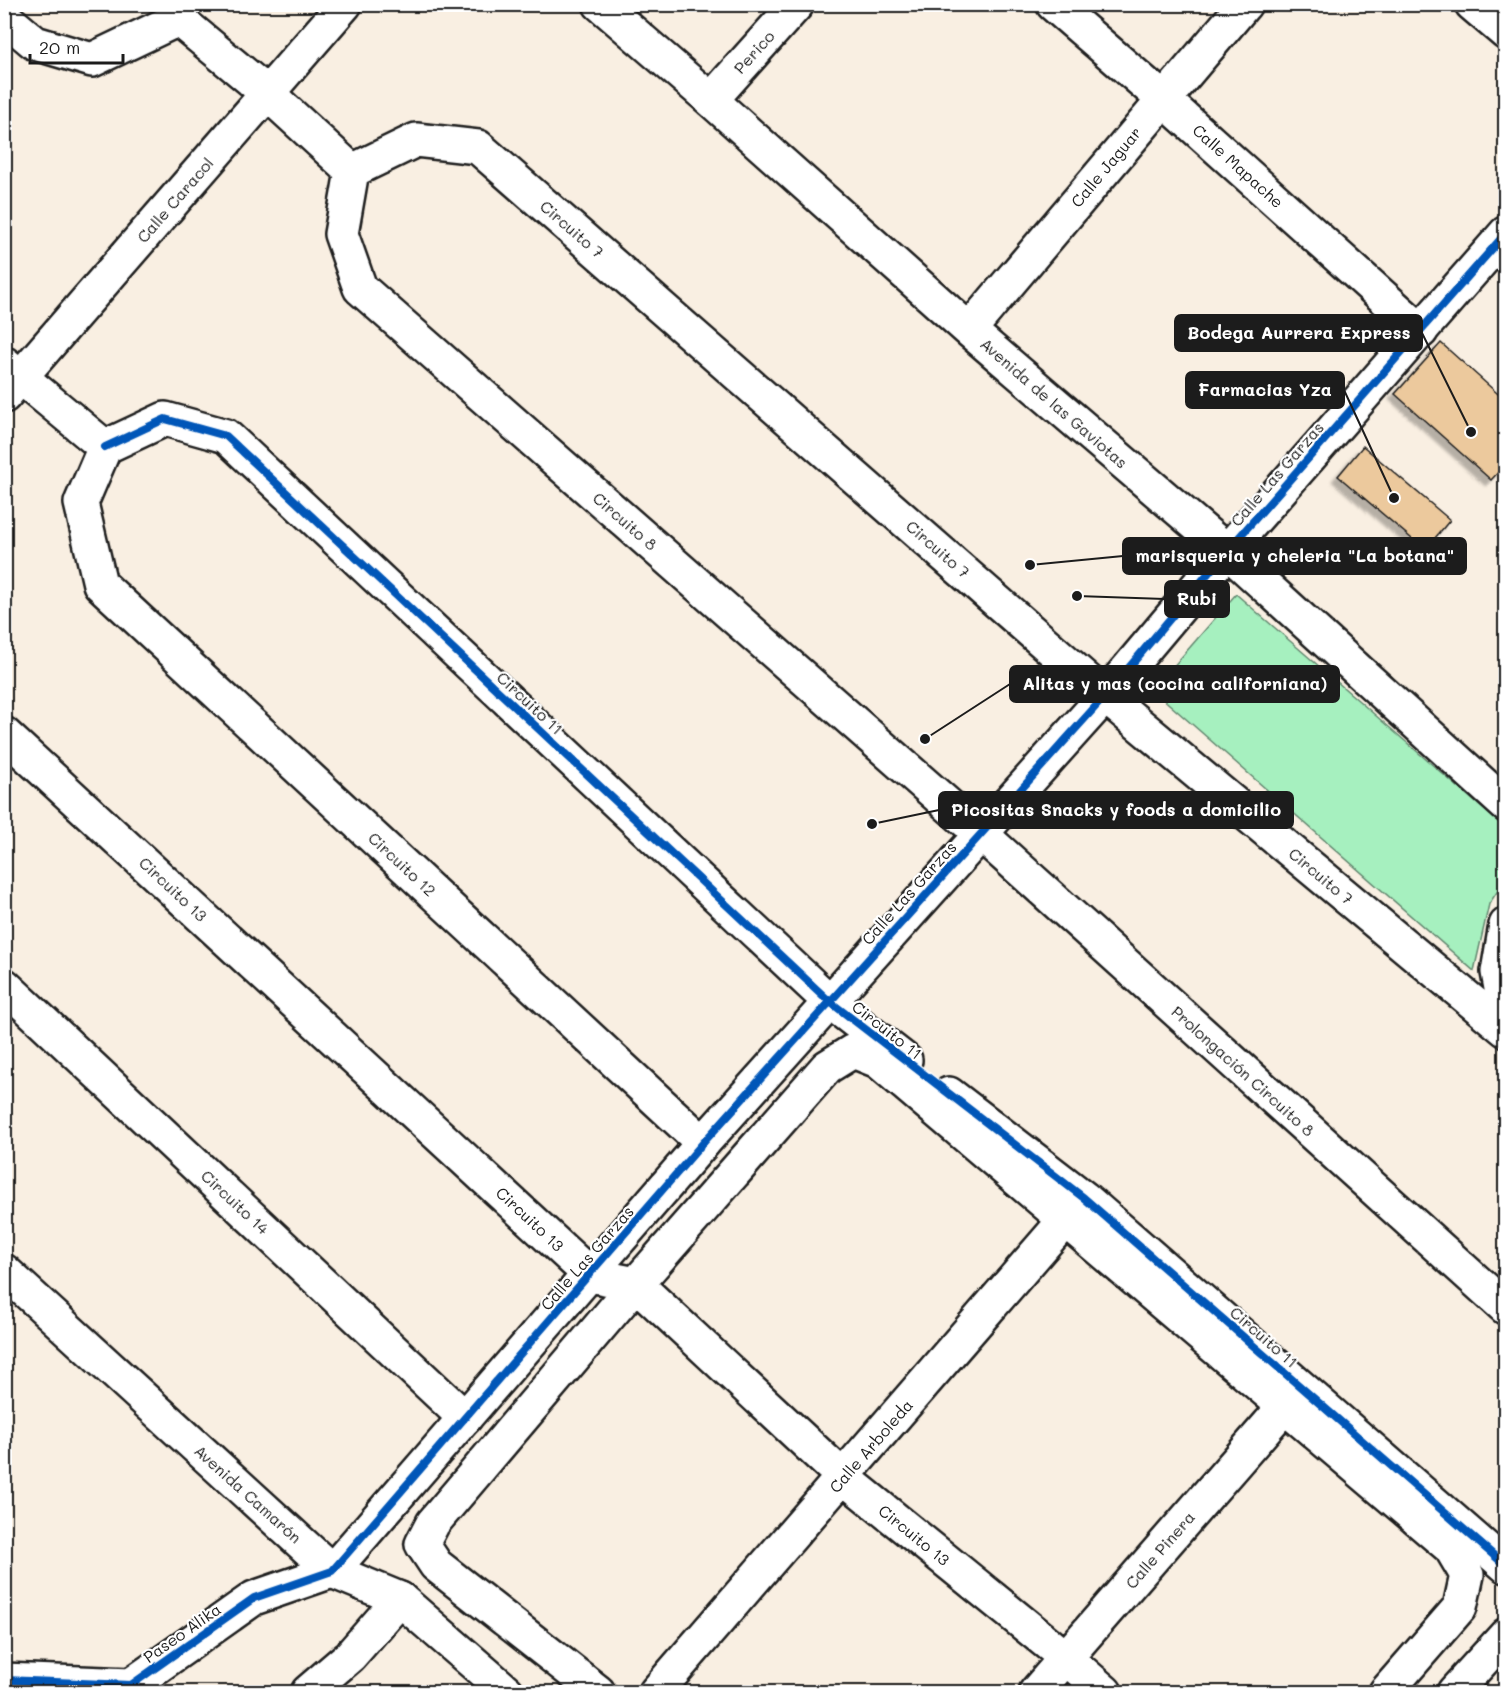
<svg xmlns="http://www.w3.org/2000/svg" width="1510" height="1697" font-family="Mali,sans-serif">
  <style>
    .green { fill: #a6f0bf; stroke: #61866e; stroke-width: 1.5 }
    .building { fill: #ecc99d; stroke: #1c1c1c; stroke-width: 1.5; filter: url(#shadow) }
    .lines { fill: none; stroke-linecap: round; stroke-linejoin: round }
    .minor-casing { stroke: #1c1c1c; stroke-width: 38 }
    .tertiary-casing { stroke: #1c1c1c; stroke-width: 38 }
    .minor { stroke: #fff; stroke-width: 33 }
    .tertiary { stroke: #fff; stroke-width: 33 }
    .cycleway-casing { stroke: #fff; stroke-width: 11 }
    .cycleway { stroke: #0057b8; stroke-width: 8 }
    .labels { text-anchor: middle; stroke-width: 4.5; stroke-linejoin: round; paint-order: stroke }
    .street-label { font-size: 16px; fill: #1c1c1c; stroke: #fff }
    .leader { fill: none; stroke: #1c1c1c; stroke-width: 2 }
    .callout-dot { fill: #1c1c1c; stroke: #fff; stroke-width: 2 }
    .callout { fill: #1c1c1c; stroke: #1c1c1c; stroke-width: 2 }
    .callout-label { font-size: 18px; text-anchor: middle; font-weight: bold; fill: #fff }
  </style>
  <defs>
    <filter id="shadow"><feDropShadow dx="-5.5" dy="5.5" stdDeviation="1.5" flood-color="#0004"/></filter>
  </defs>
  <rect width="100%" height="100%" fill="#f9efe2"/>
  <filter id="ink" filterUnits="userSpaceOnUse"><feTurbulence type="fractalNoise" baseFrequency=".0167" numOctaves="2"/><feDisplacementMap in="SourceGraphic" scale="12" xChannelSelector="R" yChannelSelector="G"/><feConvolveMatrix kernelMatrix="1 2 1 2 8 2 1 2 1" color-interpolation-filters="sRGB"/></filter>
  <g filter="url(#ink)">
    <path class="green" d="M1236 594 1505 828V880L1489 904 1474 971 1153 690Z"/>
    <path class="building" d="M1441 343 1506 401V464L1491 480 1395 394Z
      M1363 446 1450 520 1425 550 1338 476Z"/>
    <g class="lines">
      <defs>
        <path id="minor" d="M600 4 711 100 969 330 1227 551 1506 805
          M1053 4 1163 99 1421 331
          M1472 4 1506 33
          M4 17 35 43 92 60 178 19
          M178 19 267 93 352 171
          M711 100 797 4
          M352 171 341 234 360 288 981 834 1506 1308
          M352 171 416 140 478 147 1105 696 1506 1030
          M969 330 1245 4
          M5 364 105 447
          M4 396 345 4
          M105 447 165 419 226 436 829 1001 905 1060
          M105 447 81 503 100 584 703 1143
          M4 734 590 1275 636 1284 843 1477 1066 1658 1105 1692
          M1506 925 1498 972 1506 1015
          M4 985 465 1418
          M949 1094 1084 1198 1506 1566
          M4 1271 332 1571 254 1598 131 1685 4 1680
          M308 1692 350 1656 400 1599
          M598 1692 436 1565 422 1544 433 1523 636 1284 827 1067 853 1051 878 1061 1451 1548 1467 1575 1460 1607 1386 1692
          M656 1692 1079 1204
          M1036 1692 1284 1407
          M1454 1692 1506 1635"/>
        <path id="tertiary" d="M507 1692 400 1599 332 1571 703 1143 1105 696 1227 551 1506 233"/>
      </defs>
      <use href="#minor" class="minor-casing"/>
      <use href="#tertiary" class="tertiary-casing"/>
      <use href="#minor" class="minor"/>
      <use href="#tertiary" class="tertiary"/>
      <defs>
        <path id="cycleway" d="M105 447 165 419 226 436 829 1001 1084 1198 1506 1566
          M4 1680 131 1685 254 1598 332 1571 703 1143 1105 696 1227 551 1506 233"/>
      </defs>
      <use href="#cycleway" class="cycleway-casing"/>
      <use href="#cycleway" class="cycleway"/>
    </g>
  </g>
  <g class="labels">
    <g class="street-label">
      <text transform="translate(754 52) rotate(-48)" y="6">Perico</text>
      <text transform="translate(1238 166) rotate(42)" y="6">Calle Mapache</text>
      <text transform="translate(1106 167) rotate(-50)" y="6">Calle Jaguar</text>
      <text transform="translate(175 200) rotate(-49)" y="6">Calle Caracol</text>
      <text transform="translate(572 229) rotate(41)" y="6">Circuito 7</text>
      <text transform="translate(1054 403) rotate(41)" y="6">Avenida de las Gaviotas</text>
      <text transform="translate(1277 474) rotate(-49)" y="6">Calle Las Garzas</text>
      <text transform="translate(625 521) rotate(41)" y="6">Circuito 8</text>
      <text transform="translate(938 549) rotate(41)" y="6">Circuito 7</text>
      <text transform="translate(530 703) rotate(43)" y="6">Circuito 11</text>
      <text transform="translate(402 864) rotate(43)" y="6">Circuito 12</text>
      <text transform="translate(1321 876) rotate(40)" y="6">Circuito 7</text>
      <text transform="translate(173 889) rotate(43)" y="6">Circuito 13</text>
      <text transform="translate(909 893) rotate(-48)" y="6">Calle Las Garzas</text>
      <text transform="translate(887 1030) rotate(38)" y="6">Circuito 11</text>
      <text transform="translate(1243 1071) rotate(42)" y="6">Prolongación Circuito 8</text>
      <text transform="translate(235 1202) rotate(43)" y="6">Circuito 14</text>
      <text transform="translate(530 1219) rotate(43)" y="6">Circuito 13</text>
      <text transform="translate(587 1258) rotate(-49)" y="6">Calle Las Garzas</text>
      <text transform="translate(1264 1337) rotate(41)" y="6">Circuito 11</text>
      <text transform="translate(871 1446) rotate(-49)" y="6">Calle Arboleda</text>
      <text transform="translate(248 1494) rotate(42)" y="6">Avenida Camarón</text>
      <text transform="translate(914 1535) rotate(39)" y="6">Circuito 13</text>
      <text transform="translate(1160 1550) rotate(-49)" y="6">Calle Pinera</text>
      <text transform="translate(182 1633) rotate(-35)" y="6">Paseo Alika</text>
    </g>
  </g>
  <path class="leader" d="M1471 432L1422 333M1394 498L1344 390M1030 565L1123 556M1077 596L1165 599M925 739L1010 684M872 824L939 810"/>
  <g class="callout-dot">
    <circle cx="1471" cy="432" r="6"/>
    <circle cx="1394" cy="498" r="6"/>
    <circle cx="1030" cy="565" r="6"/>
    <circle cx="1077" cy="596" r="6"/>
    <circle cx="925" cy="739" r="6"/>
    <circle cx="872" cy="824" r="6"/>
  </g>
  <g class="callout">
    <rect x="1175" y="315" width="247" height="36" rx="6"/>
    <rect x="1186" y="372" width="158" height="36" rx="6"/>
    <rect x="1123" y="538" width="343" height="36" rx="6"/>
    <rect x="1165" y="581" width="64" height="36" rx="6"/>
    <rect x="1010" y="666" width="329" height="36" rx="6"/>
    <rect x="939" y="792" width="354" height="36" rx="6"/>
  </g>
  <g class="callout-label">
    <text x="1299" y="339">Bodega Aurrera Express</text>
    <text x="1265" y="396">Farmacias Yza</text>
    <text x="1295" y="562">marisqueria y cheleria "La botana"</text>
    <text x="1197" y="605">Rubi</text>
    <text x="1175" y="690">Alitas y mas (cocina californiana)</text>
    <text x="1116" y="816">Picositas Snacks y foods a domicilio</text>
  </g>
  <rect width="1510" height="1697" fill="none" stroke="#fff" stroke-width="24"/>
  <rect x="12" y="12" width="1486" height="1673" fill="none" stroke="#1c1c1c" stroke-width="2" filter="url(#ink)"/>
  <path d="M30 54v9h93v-9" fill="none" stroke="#1c1c1c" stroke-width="3"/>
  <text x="39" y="54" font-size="18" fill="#1c1c1c" stroke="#ffffff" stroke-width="4.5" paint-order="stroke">20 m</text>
</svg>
